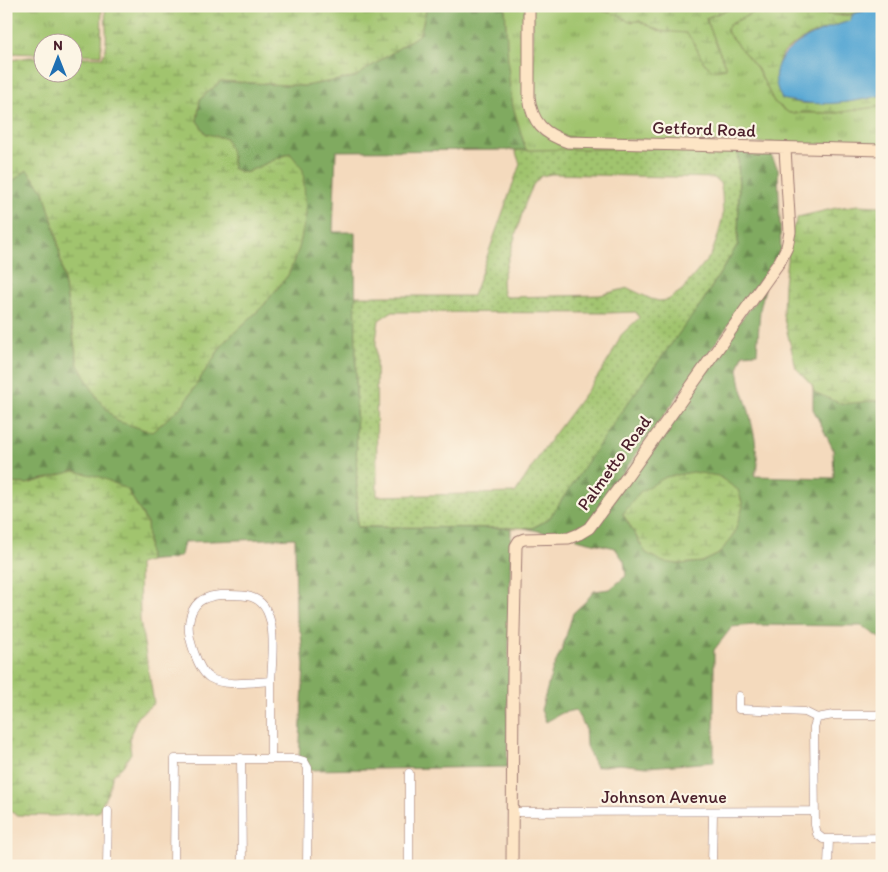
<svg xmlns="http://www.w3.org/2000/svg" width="888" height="872" font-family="Itim,sans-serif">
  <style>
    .grass { fill: url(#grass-dots); stroke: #76724c; fill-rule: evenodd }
    .forest { fill: url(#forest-firs); stroke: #656446; fill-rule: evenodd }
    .wetland { fill: url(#wetland-marsh); stroke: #76724c }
    .park { fill: url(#park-tufts); stroke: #76724c }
    .water { fill: #5aa9d4; stroke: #526480 }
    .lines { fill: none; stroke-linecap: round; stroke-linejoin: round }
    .street-casing { stroke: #9f7c74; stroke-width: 9 }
    .secondary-casing { stroke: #9f7c74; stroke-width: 13 }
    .street { stroke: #fff; stroke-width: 8 }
    .secondary { stroke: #fde5c5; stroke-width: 11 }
    .labels { text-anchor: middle; stroke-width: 4.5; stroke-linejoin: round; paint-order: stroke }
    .street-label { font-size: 18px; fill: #4a1f2b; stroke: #fcf5e5 }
  </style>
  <defs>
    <pattern id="grass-dots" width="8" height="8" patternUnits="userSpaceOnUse" patternTransform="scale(1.25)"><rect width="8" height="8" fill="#a1c46e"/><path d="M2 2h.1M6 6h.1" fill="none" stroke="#859f5b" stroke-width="1.8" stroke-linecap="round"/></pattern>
    <pattern id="forest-firs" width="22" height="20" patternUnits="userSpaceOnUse" patternTransform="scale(1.25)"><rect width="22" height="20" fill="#80aa61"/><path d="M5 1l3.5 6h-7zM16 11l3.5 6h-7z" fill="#6b8a50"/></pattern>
    <pattern id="wetland-marsh" width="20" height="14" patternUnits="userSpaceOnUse" patternTransform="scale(1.25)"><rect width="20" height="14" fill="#a1c46e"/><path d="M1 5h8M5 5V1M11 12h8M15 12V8" fill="none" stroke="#859f5b"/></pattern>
    <pattern id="park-tufts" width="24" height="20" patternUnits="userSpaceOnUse" patternTransform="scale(1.25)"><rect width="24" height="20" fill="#a1c46e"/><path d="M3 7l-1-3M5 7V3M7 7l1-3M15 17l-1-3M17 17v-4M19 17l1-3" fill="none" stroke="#859f5b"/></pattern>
  </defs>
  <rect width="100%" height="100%" fill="#fcf5e5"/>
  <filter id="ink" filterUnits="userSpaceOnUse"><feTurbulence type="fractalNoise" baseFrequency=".02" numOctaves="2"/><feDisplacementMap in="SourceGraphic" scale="10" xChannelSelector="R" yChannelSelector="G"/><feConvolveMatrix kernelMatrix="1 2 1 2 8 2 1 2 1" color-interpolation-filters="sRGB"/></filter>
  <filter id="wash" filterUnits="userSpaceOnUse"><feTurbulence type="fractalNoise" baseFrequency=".0096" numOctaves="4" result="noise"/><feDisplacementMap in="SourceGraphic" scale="20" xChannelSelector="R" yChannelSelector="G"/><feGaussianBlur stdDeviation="1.12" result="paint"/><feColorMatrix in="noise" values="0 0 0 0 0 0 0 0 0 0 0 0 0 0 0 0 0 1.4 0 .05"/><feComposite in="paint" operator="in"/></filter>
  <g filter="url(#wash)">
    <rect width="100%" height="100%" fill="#f4dabd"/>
    <path class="grass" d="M654 148 738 152 739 192 738 244 703 301 548 520 532 528 357 527 355 296H473L520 164 515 150ZM552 174 714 178 720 183 722 193 723 215 718 236 711 255 682 290 668 300 659 301 651 299 628 288 600 295 508 297 503 295 502 280 525 204 533 185 541 176ZM391 312 607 313 636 312 639 318 621 335 611 356 598 376 545 447 515 493 377 496 376 340 379 320Z"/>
    <path class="forest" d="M427 6H505L509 79 513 106 526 150 336 151 333 232H355L357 527 511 528 507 767 309 770 299 759 304 665 301 634 296 619 295 538 184 542 181 555C170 562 162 558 149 561L147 523 127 489 44 479 27 484 6 483V186L27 170 44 191 57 237 78 365 183 405 224 342 262 307 288 275 290 153 245 173 233 169 232 156 206 134 197 121 200 99 221 81 304 86 355 77 420 34Z
      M738 152 770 153 778 169 781 251 586 525C564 539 548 533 524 528H532L548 520 627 404 703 301 738 244 739 192Z
      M765 288 760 310 757 353 743 354 738 369 741 386 749 411 755 439 758 465 754 476 834 478 833 449 813 409V388L814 392 877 401H882V639L862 626 754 625 732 627 714 650V762L647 767 619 764 596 767 586 746 585 727 575 710 562 713 546 722 541 710 553 668 562 649 573 613 585 602 594 591 610 589 626 576 624 561 615 548 576 539ZM640 492 719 554 702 562 679 564 641 545 623 514Z"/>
    <path class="wetland" d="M105 6H427L420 34 355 77 304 86 221 81 200 99 197 121 206 134 226 138 232 156 233 169 245 173 290 153 303 170 306 215 299 248 288 275 262 307 224 342 183 405 152 432 117 421 98 399 78 365 57 237 44 191 27 170 6 186V61L29 57H42V72H72L73 57H103C109 41 105 24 105 6Z
      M586 6H738L706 18 726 68 713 70 704 63 692 40 660 31 639 21 629 22 620 16Z
      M765 6C775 6 787 5 797 7 815 10 835 19 853 14L850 21C830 27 796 38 783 54 778 60 777 70 775 77L799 103C827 105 855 102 882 95V106L837 113H789L774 102 757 68 729 35 727 30 729 25Z
      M858 205 882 206V400L842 404 814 392 812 385 796 368 783 315 784 284 788 252 793 228 798 217 836 208Z
      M74 471 100 477 127 489 147 523 149 561 139 564 140 620 154 703 137 717 129 740 131 753 123 766 113 775 108 792 98 812 55 816 16 815 6 808V483L27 484Z
      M693 472 718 476 738 490 743 506 734 534 719 554 702 562 679 564 663 562 646 553 623 514 640 492 666 477Z"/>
    <path class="park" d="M6 6H102L101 55 73 54 72 42H42V54L6 53Z
      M505 6H525V97L541 133 654 148 526 150 513 106 509 79Z
      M532 6H587L621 16 629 22 639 21 660 31 686 33 692 40 704 63 713 70 726 68 706 18 738 6H765L729 25 727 30 729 35 757 68 774 102 789 113H837L882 106V146L569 138 545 126 534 106Z
      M796 6H872C847 21 822 14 796 6Z"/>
    <path class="water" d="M872 6H882V95C849 104 815 107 782 99 756 52 815 32 850 21L853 14 864 11Z"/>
  </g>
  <g filter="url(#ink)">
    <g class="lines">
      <defs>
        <path id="street" d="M220 595C230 595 242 594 251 597 280 605 272 658 271 681 255 682 225 687 210 678 198 671 187 636 189 623 190 615 193 607 199 602 205 597 212 596 220 595Z
          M739 696V709L805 712 817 718 833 715H882
          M817 718 814 727 815 825 817 834 823 839H829L882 838
          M241 758 242 866
          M271 758V681
          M512 812 815 811
          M107 866 108 811
          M174 866 175 759H297L304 761 308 768 307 866
          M409 866V773
          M712 866 713 813
          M828 866 829 839"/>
        <path id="secondary" d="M529 6V97C532 123 544 134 568 142L882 150
          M512 866 513 673 516 546 519 541 524 539 569 538 579 534 589 528 624 481 780 261 787 247 790 232 785 149"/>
      </defs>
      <use href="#street" class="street-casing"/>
      <use href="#secondary" class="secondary-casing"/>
      <use href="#street" class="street"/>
      <use href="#secondary" class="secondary"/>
    </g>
  </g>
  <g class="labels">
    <g class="street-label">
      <text transform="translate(704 129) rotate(2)" y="6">Getford Road</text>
      <text transform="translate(614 463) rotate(-54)" y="6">Palmetto Road</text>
      <text x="664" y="803">Johnson Avenue</text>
    </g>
  </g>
  <rect width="888" height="872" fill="none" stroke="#fcf5e5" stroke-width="25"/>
  <g transform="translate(58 58)"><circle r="24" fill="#fcf5e5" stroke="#b59f9b"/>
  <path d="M0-4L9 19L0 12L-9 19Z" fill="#1f6fb2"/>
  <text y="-8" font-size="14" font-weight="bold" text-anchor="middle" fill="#4a1f2b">N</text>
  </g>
</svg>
